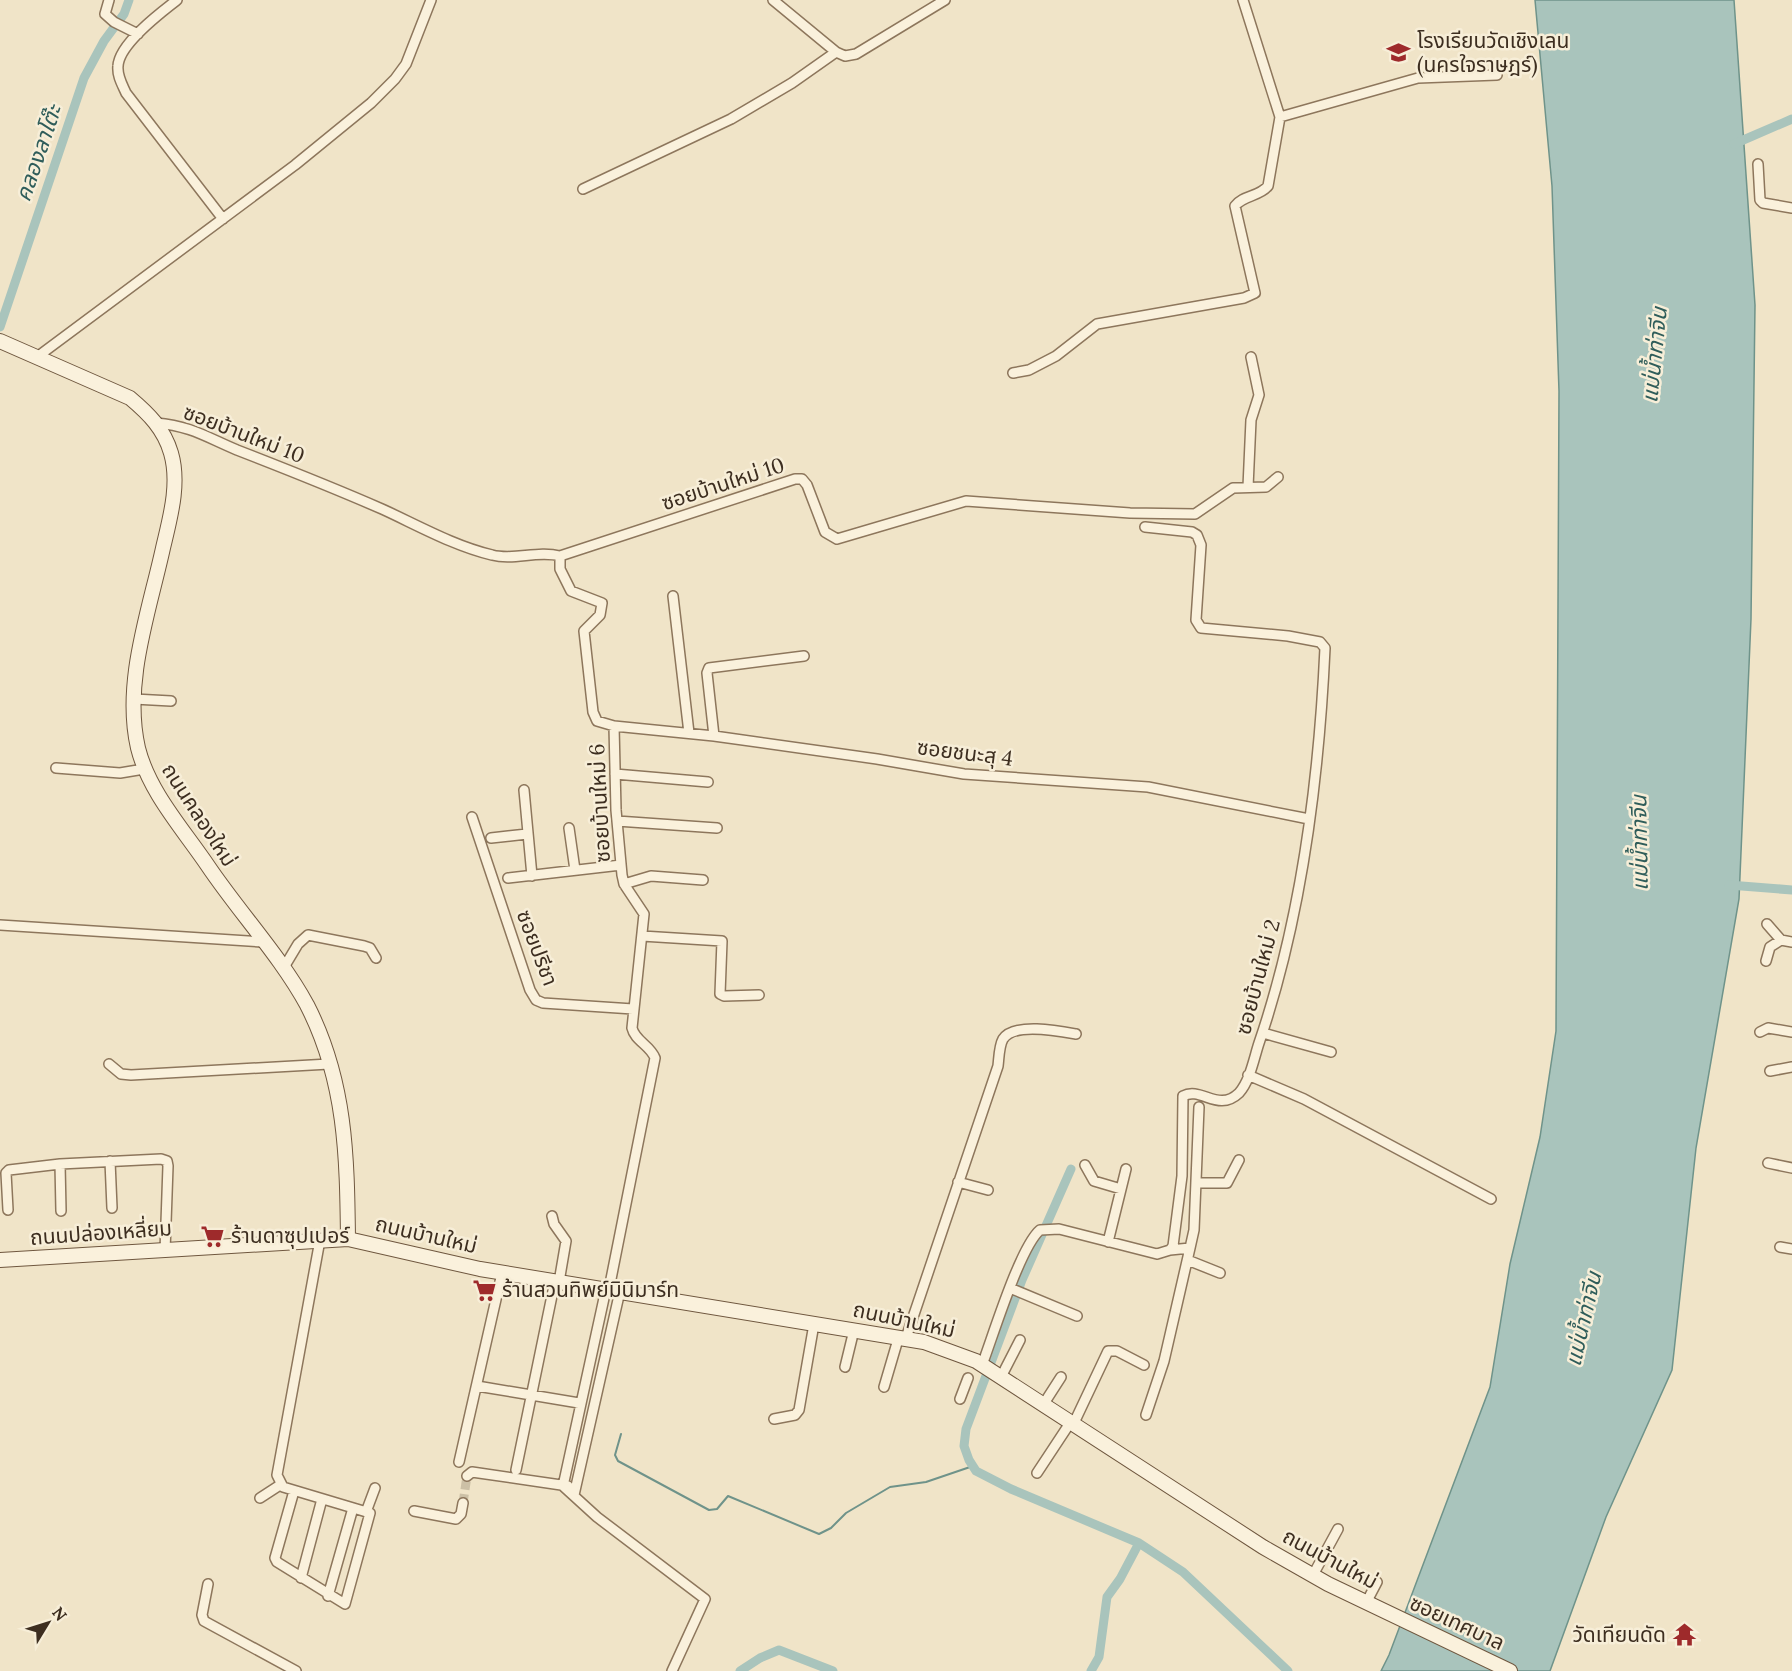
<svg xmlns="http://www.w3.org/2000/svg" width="1792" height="1671" font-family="Lora,'Noto Sans Thai',serif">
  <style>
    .water { fill: #a9c4bc; stroke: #6f938a; stroke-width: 1.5 }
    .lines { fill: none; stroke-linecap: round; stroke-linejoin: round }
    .stream { stroke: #6f938a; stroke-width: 2 }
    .canal { stroke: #a9c4bc; stroke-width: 9 }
    .street-tunnel { stroke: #ccc0a6; stroke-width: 9; stroke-dasharray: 9 4.5; stroke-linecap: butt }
    .street-casing { stroke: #8d765c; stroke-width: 12 }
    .secondary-casing { stroke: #6f573f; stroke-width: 16 }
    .street { stroke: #faf1dc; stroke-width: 9 }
    .secondary { stroke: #faf1dc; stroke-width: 14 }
    .labels { text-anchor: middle; stroke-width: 5; stroke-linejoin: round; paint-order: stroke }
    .poi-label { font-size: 21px; fill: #3d2e20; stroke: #f7eed8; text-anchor: start }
    .street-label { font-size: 21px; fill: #3d2e20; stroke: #f7eed8 }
    .water-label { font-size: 22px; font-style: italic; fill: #2f5d5a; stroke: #f7eed8 }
  </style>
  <rect width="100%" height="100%" fill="#f0e4c8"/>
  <path class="water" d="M1535 0H1734L1755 305 1751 619 1739 899 1696 1148 1672 1370 1606 1517 1550 1671H1381L1389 1655 1490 1387 1510 1264 1540 1137 1556 1031 1559 391 1552 186Z"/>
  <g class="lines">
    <path class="stream" d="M621 1434 615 1455 618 1461 709 1510 717 1509 728 1496 819 1534 831 1528 846 1513 890 1487 926 1482 973 1466"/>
    <path class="canal" d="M1734 144 1792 119
      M0 327 84 78 104 41 124 14 129 0
      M1729 885 1792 890
      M1071 1169 1022 1280 966 1429 964 1446 969 1460 976 1471 1011 1489 1139 1543 1183 1572 1288 1671
      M740 1671 760 1658 779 1650 833 1671
      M1091 1671 1099 1657 1107 1597 1120 1579 1139 1543"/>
    <path class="street-tunnel" d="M463 1503 467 1476"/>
    <defs>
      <path id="street" d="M109 0 105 14 114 22 138 34
        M177 0C160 13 119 44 118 66 117 76 122 84 126 93L223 219
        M773 0 836 52 845 56 856 54 945 0
        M1280 117 1418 78 1497 75
        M1758 164 1760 200 1763 203 1792 208
        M583 189 731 119 792 83 836 52
        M37 357 295 165 371 103 395 79 406 64 431 0
        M1013 373 1029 370 1056 356 1097 324 1244 298 1255 293 1235 206C1243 195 1259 197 1268 186L1280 117 1243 0
        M156 423C191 426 206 437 237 450 286 469 334 488 382 509 417 525 454 546 492 555 514 561 537 550 560 556L795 479H802L807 485 825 532 837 539 966 501 1130 513 1195 514 1233 488 1266 487 1278 477
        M1248 487 1251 420 1259 395 1251 357
        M560 556V569L571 591 602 603 600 615 584 631 593 712 597 721 614 726 616 810 622 875 624 884 644 914 632 1028C635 1041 650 1045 655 1058L609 1289
        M673 596 689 733
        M134 699 171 701
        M614 726 714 736 877 759 964 774 1148 787 1309 819
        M714 736 707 673 709 668 804 656
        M56 768 120 773 144 769
        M615 774 708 782
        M524 790 532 876
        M472 817 530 990 536 1000 543 1003 633 1009
        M617 821 717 828
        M569 828 575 870
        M491 838 527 834
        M508 878 621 865
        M624 884 651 876 703 880
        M1767 924 1781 940 1792 942
        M0 925 262 942
        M642 936 722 941 720 994 724 996 759 995
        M1766 961 1770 947 1781 940
        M283 969 298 944 308 935 364 946 370 948 376 958
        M1760 1032 1768 1028 1792 1032
        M1263 1033 1331 1052
        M109 1064 121 1074 131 1075 329 1064
        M1770 1071 1792 1067
        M1248 1075 1304 1099 1491 1199
        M110 1161 112 1208
        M1768 1163 1792 1168
        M60 1164 61 1211
        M1085 1165 1094 1181 1121 1189
        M958 1182 988 1190
        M1196 1183H1227L1239 1160
        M8 1210 6 1173 9 1170 60 1164 161 1159 167 1161 168 1166 165 1251
        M552 1216 554 1224 566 1241 559 1282
        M1108 1242 1126 1169
        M1780 1247 1792 1249
        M1170 1250 1190 1248 1194 1230 1199 1107
        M1190 1261 1220 1273
        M1010 1288 1077 1316
        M606 1289 563 1486 597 1517 705 1599 672 1671
        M906 1338 998 1066C999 1058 999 1046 1003 1039 1014 1022 1060 1031 1076 1034
        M982 1365C993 1336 1020 1247 1040 1230L1059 1229 1157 1254 1170 1250 1173 1246 1182 1176 1183 1096C1201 1086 1218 1113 1239 1093 1250 1081 1254 1058 1259 1043 1302 917 1319 780 1325 648L1320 642 1288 636 1201 628 1196 620 1201 545 1197 535 1192 532 1145 527
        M845 1367 854 1330
        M1001 1377 1020 1340
        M477 1386 579 1403
        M884 1387 899 1336
        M960 1399 968 1378
        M1043 1405 1061 1377
        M1146 1415 1164 1361 1190 1248
        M774 1419 795 1415 799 1410 814 1324
        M1073 1425 1108 1351H1117L1144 1365
        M459 1462 502 1273
        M516 1470 555 1281
        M1037 1473 1070 1423
        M467 1476 472 1472 568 1486
        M294 1491 275 1558 277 1562 345 1604 370 1513 283 1487 277 1475 320 1240
        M574 1495 620 1291
        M260 1498 280 1485
        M414 1511 456 1519 461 1514 463 1503
        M366 1512 375 1488
        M1313 1575 1338 1529
        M301 1578 322 1499
        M208 1584 202 1615 204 1621 296 1671
        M328 1596 353 1508
        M1366 1603 1377 1582"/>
      <path id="secondary" d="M0 341 130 398C149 414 164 429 171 453 180 484 170 518 163 548 149 612 123 683 138 748 149 792 183 829 208 866 239 912 281 957 307 1005 346 1081 347 1156 348 1239
        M0 1260 348 1239 480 1269 924 1342 976 1361 1263 1547 1328 1584 1510 1671"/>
    </defs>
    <use href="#street" class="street-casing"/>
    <use href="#secondary" class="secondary-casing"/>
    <use href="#street" class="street"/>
    <use href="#secondary" class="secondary"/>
  </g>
  <defs>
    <symbol id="school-bare" viewBox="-9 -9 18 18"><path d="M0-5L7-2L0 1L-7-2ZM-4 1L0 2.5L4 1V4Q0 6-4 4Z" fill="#9e2a2b" stroke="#f7eed8" stroke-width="2.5" paint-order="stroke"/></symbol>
    <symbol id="supermarket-bare" viewBox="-9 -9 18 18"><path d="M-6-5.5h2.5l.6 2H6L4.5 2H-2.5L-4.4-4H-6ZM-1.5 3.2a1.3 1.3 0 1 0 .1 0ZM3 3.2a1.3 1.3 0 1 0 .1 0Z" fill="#9e2a2b" stroke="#f7eed8" stroke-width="2.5" paint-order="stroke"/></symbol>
    <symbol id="temple-bare" viewBox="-9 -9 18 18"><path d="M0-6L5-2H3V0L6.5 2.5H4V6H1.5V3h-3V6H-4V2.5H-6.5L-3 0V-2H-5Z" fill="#9e2a2b" stroke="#f7eed8" stroke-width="2.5" paint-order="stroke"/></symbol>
  </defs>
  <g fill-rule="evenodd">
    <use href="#school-bare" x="1382" y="36" width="33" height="33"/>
    <use href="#supermarket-bare" x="196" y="1220" width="33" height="33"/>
    <use href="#supermarket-bare" x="468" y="1274" width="33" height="33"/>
    <use href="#temple-bare" x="1668" y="1618" width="33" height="33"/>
  </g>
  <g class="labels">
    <g class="poi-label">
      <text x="1417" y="48">โรงเรียนวัดเชิงเลน<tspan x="1417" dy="24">(นครใจราษฎร์)</tspan></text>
      <text x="231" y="1243">ร้านดาซุปเปอร์</text>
      <text x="502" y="1297">ร้านสวนทิพย์มินิมาร์ท</text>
      <text x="1666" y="1642" text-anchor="end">วัดเทียนดัด</text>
    </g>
    <g class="street-label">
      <text transform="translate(244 434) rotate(21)" y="7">ซอยบ้านใหม่ 10</text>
      <text transform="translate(723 484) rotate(-18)" y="7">ซอยบ้านใหม่ 10</text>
      <text transform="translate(965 753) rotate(7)" y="7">ซอยชนะสุ 4</text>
      <text transform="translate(600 803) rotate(-93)" y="7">ซอยบ้านใหม่ 6</text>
      <text transform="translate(199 815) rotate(57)" y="7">ถนนคลองใหม่</text>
      <text transform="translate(537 948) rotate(69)" y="7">ซอยปรีชา</text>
      <text transform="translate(1258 977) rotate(-75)" y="7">ซอยบ้านใหม่ 2</text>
      <text transform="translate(101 1233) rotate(-4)" y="7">ถนนปล่องเหลี่ยม</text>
      <text transform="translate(426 1235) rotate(13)" y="7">ถนนบ้านใหม่</text>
      <text transform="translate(904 1320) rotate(12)" y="7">ถนนบ้านใหม่</text>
      <text transform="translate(1330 1559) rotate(28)" y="7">ถนนบ้านใหม่</text>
      <text transform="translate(1457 1623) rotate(25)" y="7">ซอยเทศบาล</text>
    </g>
    <g class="water-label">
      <text transform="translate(38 153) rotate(-71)" y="8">คลองลาโต๊ะ</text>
      <text transform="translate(1654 355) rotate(-84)" y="8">แม่น้ำท่าจีน</text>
      <text transform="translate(1639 843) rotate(-91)" y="8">แม่น้ำท่าจีน</text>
      <text transform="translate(1583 1319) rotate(-77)" y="8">แม่น้ำท่าจีน</text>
    </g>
  </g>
  <g transform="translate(48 1623) rotate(52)" stroke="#f7eed8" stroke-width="4.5" paint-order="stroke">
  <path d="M0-4.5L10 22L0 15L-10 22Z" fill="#3d2e20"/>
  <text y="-9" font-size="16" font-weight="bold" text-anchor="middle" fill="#3d2e20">N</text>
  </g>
</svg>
